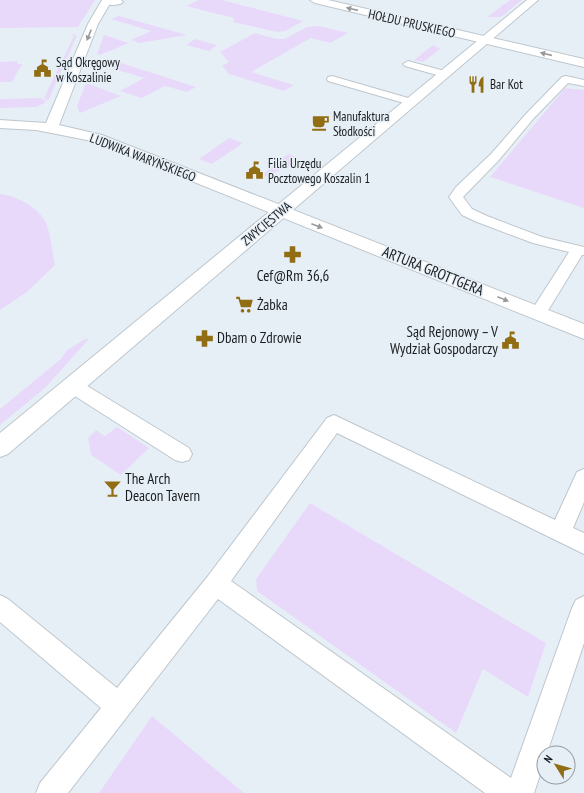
<svg xmlns="http://www.w3.org/2000/svg" width="584" height="793" font-family="'PT Sans Narrow',sans-serif">
  <style>
    .green { fill: #e8d9fb }
    .lines { fill: none; stroke-linecap: round; stroke-linejoin: round }
    .service-casing { stroke: #bec6cd; stroke-width: 2 }
    .minor-casing { stroke: #bec6cd; stroke-width: 2 }
    .tertiary-casing { stroke: #bec6cd; stroke-width: 2 }
    .service { fill: #fff; fill-rule: evenodd }
    .minor { fill: #fff; fill-rule: evenodd }
    .tertiary { fill: #fff; fill-rule: evenodd }
    .oneway { fill: #98999b }
    .labels { text-anchor: middle; stroke-width: 3; stroke-linejoin: round; paint-order: stroke }
    .far-street-label { font-size: 13px; fill: #1a1d20; stroke: #e7eff6 }
    .far-poi-label { font-size: 13px; fill: #1a1d20; stroke: #e7eff6; text-anchor: start }
    .street-label { font-size: 15px; fill: #1a1d20; stroke: #e7eff6 }
    .poi-label { font-size: 15px; fill: #1a1d20; stroke: #e7eff6; text-anchor: start }
  </style>
  <rect width="100%" height="100%" fill="#e7eff6"/>
  <path class="green" d="M0 0H95L78 27 0 28Z
    M199 0H222L303 21 285 31 277 32 233 22 234 18 186 6Z
    M510 0H522L501 17H487Z
    M119 16 187 35 140 43 131 40 151 31 111 19Z
    M319 26 348 33 330 43 311 38 251 72 294 85 284 91 229 74 222 66 229 62 220 52 255 33 277 39H284L307 27Z
    M69 34 77 35 48 101 44 98 74 36Z
    M104 35 107 36 129 43 100 55 97 54Z
    M195 39 217 45 209 51 186 45Z
    M433 45 440 49 423 62 414 60Z
    M109 59 196 87 187 92 165 86 142 98 120 91 144 78 98 64Z
    M18 61 17 64H22L12 82H0V62Z
    M86 83 121 96 80 113 77 106Z
    M565 88 584 90V208L490 177Z
    M41 98 45 100V103L36 107 0 108V99Z
    M229 138 243 143 212 164 199 159Z
    M288 154 299 158 289 166 265 177 261 176Z
    M0 194C15 195 40 208 46 223 51 235 52 252 55 265L27 292 0 310Z
    M87 338 88 340 45 388 0 425V409L61 359 67 350Z
    M117 427 149 448 121 475 91 455 88 438 96 430 105 436Z
    M310 503 546 643 528 697 483 669 456 733 257 591 256 579Z
    M152 716 244 793H99Z"/>
  <g class="lines">
    <defs>
      <path id="service" d="M103 0H121L123 2C119 6 109 5 103 4Z
        M408 61 448 72 449 74 444 77 405 66 403 64Z
        M332 76 415 100 416 102 411 105 328 81 327 79 328 77Z
        M566 76 584 80V86L568 83 533 119 499 160 463 197 472 209 487 216 542 237 584 247V255H582L544 317 538 318 532 317 530 313 569 252 533 243 477 222 462 215 449 197 456 187 491 154 525 115 562 77Z
        M73 379 79 381 189 448 192 454 189 460 182 462 175 460 67 391 64 386 67 381Z
        M334 415 555 520 577 472 584 469V502L573 528 584 533V554L337 433 231 581 511 778 572 608 576 600 584 596V643L547 753H544V763L534 793H485L218 599 68 793H36L40 783 101 708 0 622V595L8 599 117 688 208 576 327 418Z"/>
      <path id="minor" d="M102 0H112L98 24 59 125 102 135 584 324V339L92 141 36 130 0 128V120L46 123 88 24Z
        M310 0H328L584 59V67L315 3Z"/>
      <path id="tertiary" d="M527 0H538L8 454 0 457V433Z"/>
    </defs>
    <use href="#service" class="service-casing"/>
    <use href="#minor" class="minor-casing"/>
    <use href="#tertiary" class="tertiary-casing"/>
    <use href="#service" class="service"/>
    <use href="#minor" class="minor"/>
    <use href="#tertiary" class="tertiary"/>
  </g>
  <defs><path id="oneway-solid" d="M-6-.8H1V-3.2L6.5 0L1 3.2V.8H-6Z"/></defs>
  <g class="oneway">
    <use href="#oneway-solid" transform="translate(352 9) rotate(-167)"/>
    <use href="#oneway-solid" transform="translate(89 35) rotate(112)"/>
    <use href="#oneway-solid" transform="translate(546 54) rotate(-167)"/>
    <use href="#oneway-solid" transform="translate(317 226) rotate(21)"/>
    <use href="#oneway-solid" transform="translate(503 299) rotate(22)"/>
  </g>
  <defs>
    <symbol id="civic-bare" viewBox="-9 -9 18 18"><path d="M-.6-6.5H3V-4.5H.6V-3L4-1V1h2V6H-6V1h2V-1L-.6-3ZM-1.2 2.5V6h2.4V2.5Z" fill="#916e14" stroke="#e7eff6" stroke-width="2.5" paint-order="stroke"/></symbol>
    <symbol id="restaurant-bare" viewBox="-9 -9 18 18"><path d="M-5-6h1v4h1v-4h1v4h1v-4h1v5L-1.5 .5V6h-2V.5L-5-1ZM5-6V6H3V1.5H1.5Q1.5-4 5-6Z" fill="#916e14" stroke="#e7eff6" stroke-width="2.5" paint-order="stroke"/></symbol>
    <symbol id="cafe-bare" viewBox="-9 -9 18 18"><path d="M-5.5-4.5H6V0H3Q3 3.5 0 3.5H-2.5Q-5.5 3.5-5.5 0ZM3-3.2v2h1.7v-2ZM-6 4.5H4V6H-6Z" fill="#916e14" stroke="#e7eff6" stroke-width="2.5" paint-order="stroke"/></symbol>
    <symbol id="pharmacy-bare" viewBox="-9 -9 18 18"><path d="M-2-6h4v4h4v4h-4v4h-4v-4h-4v-4h4Z" fill="#916e14" stroke="#e7eff6" stroke-width="2.5" paint-order="stroke"/></symbol>
    <symbol id="supermarket-bare" viewBox="-9 -9 18 18"><path d="M-6-5.5h2.5l.6 2H6L4.5 2H-2.5L-4.4-4H-6ZM-1.5 3.2a1.3 1.3 0 1 0 .1 0ZM3 3.2a1.3 1.3 0 1 0 .1 0Z" fill="#916e14" stroke="#e7eff6" stroke-width="2.5" paint-order="stroke"/></symbol>
    <symbol id="bar-bare" viewBox="-9 -9 18 18"><path d="M-6-5H6L.8 .8V4.5H3.5V6h-7V4.5H-.8V.8Z" fill="#916e14" stroke="#e7eff6" stroke-width="2.5" paint-order="stroke"/></symbol>
  </defs>
  <g fill-rule="evenodd">
    <use href="#civic-bare" x="30" y="56" width="25" height="25"/>
    <use href="#restaurant-bare" x="464" y="72" width="25" height="25"/>
    <use href="#cafe-bare" x="308" y="110" width="25" height="25"/>
    <use href="#civic-bare" x="242" y="158" width="25" height="25"/>
    <use href="#pharmacy-bare" x="280" y="242" width="25" height="25"/>
    <use href="#supermarket-bare" x="232" y="292" width="25" height="25"/>
    <use href="#pharmacy-bare" x="192" y="326" width="25" height="25"/>
    <use href="#civic-bare" x="498" y="328" width="25" height="25"/>
    <use href="#bar-bare" x="100" y="476" width="25" height="25"/>
  </g>
  <g class="labels">
    <g class="far-street-label">
      <text transform="translate(412 23) rotate(13)" y="5">HOŁDU PRUSKIEGO</text>
      <text transform="translate(143 157) rotate(21)" y="5">LUDWIKA WARYŃSKIEGO</text>
      <text transform="translate(266 223) rotate(-40)" y="5">ZWYCIĘSTWA</text>
    </g>
    <g class="far-poi-label">
      <text x="56" y="67">Sąd Okręgowy<tspan x="56" dy="15">w Koszalinie</tspan></text>
      <text x="490" y="89">Bar Kot</text>
      <text x="333" y="121">Manufaktura<tspan x="333" dy="15">Słodkości</tspan></text>
      <text x="268" y="168">Filia Urzędu<tspan x="268" dy="15">Pocztowego Koszalin 1</tspan></text>
    </g>
    <g class="street-label">
      <text transform="translate(433 271) rotate(22)" y="5">ARTURA GROTTGERA</text>
    </g>
    <g class="poi-label">
      <text x="293" y="281" text-anchor="middle">Cef@Rm 36,6</text>
      <text x="257" y="310">Żabka</text>
      <text x="498" y="337" text-anchor="end">Sąd Rejonowy – V<tspan x="498" dy="17">Wydział Gospodarczy</tspan></text>
      <text x="217" y="343">Dbam o Zdrowie</text>
      <text x="125" y="484">The Arch<tspan x="125" dy="17">Deacon Tavern</tspan></text>
    </g>
  </g>
  <g transform="translate(556 765) rotate(307)"><circle r="19" fill="#e7eff6" stroke="#959ba0"/>
  <path d="M0-3L7 15L0 10L-7 15Z" fill="#916e14"/>
  <text y="-6" font-size="11" font-weight="bold" text-anchor="middle" fill="#1a1d20">N</text>
  </g>
</svg>
